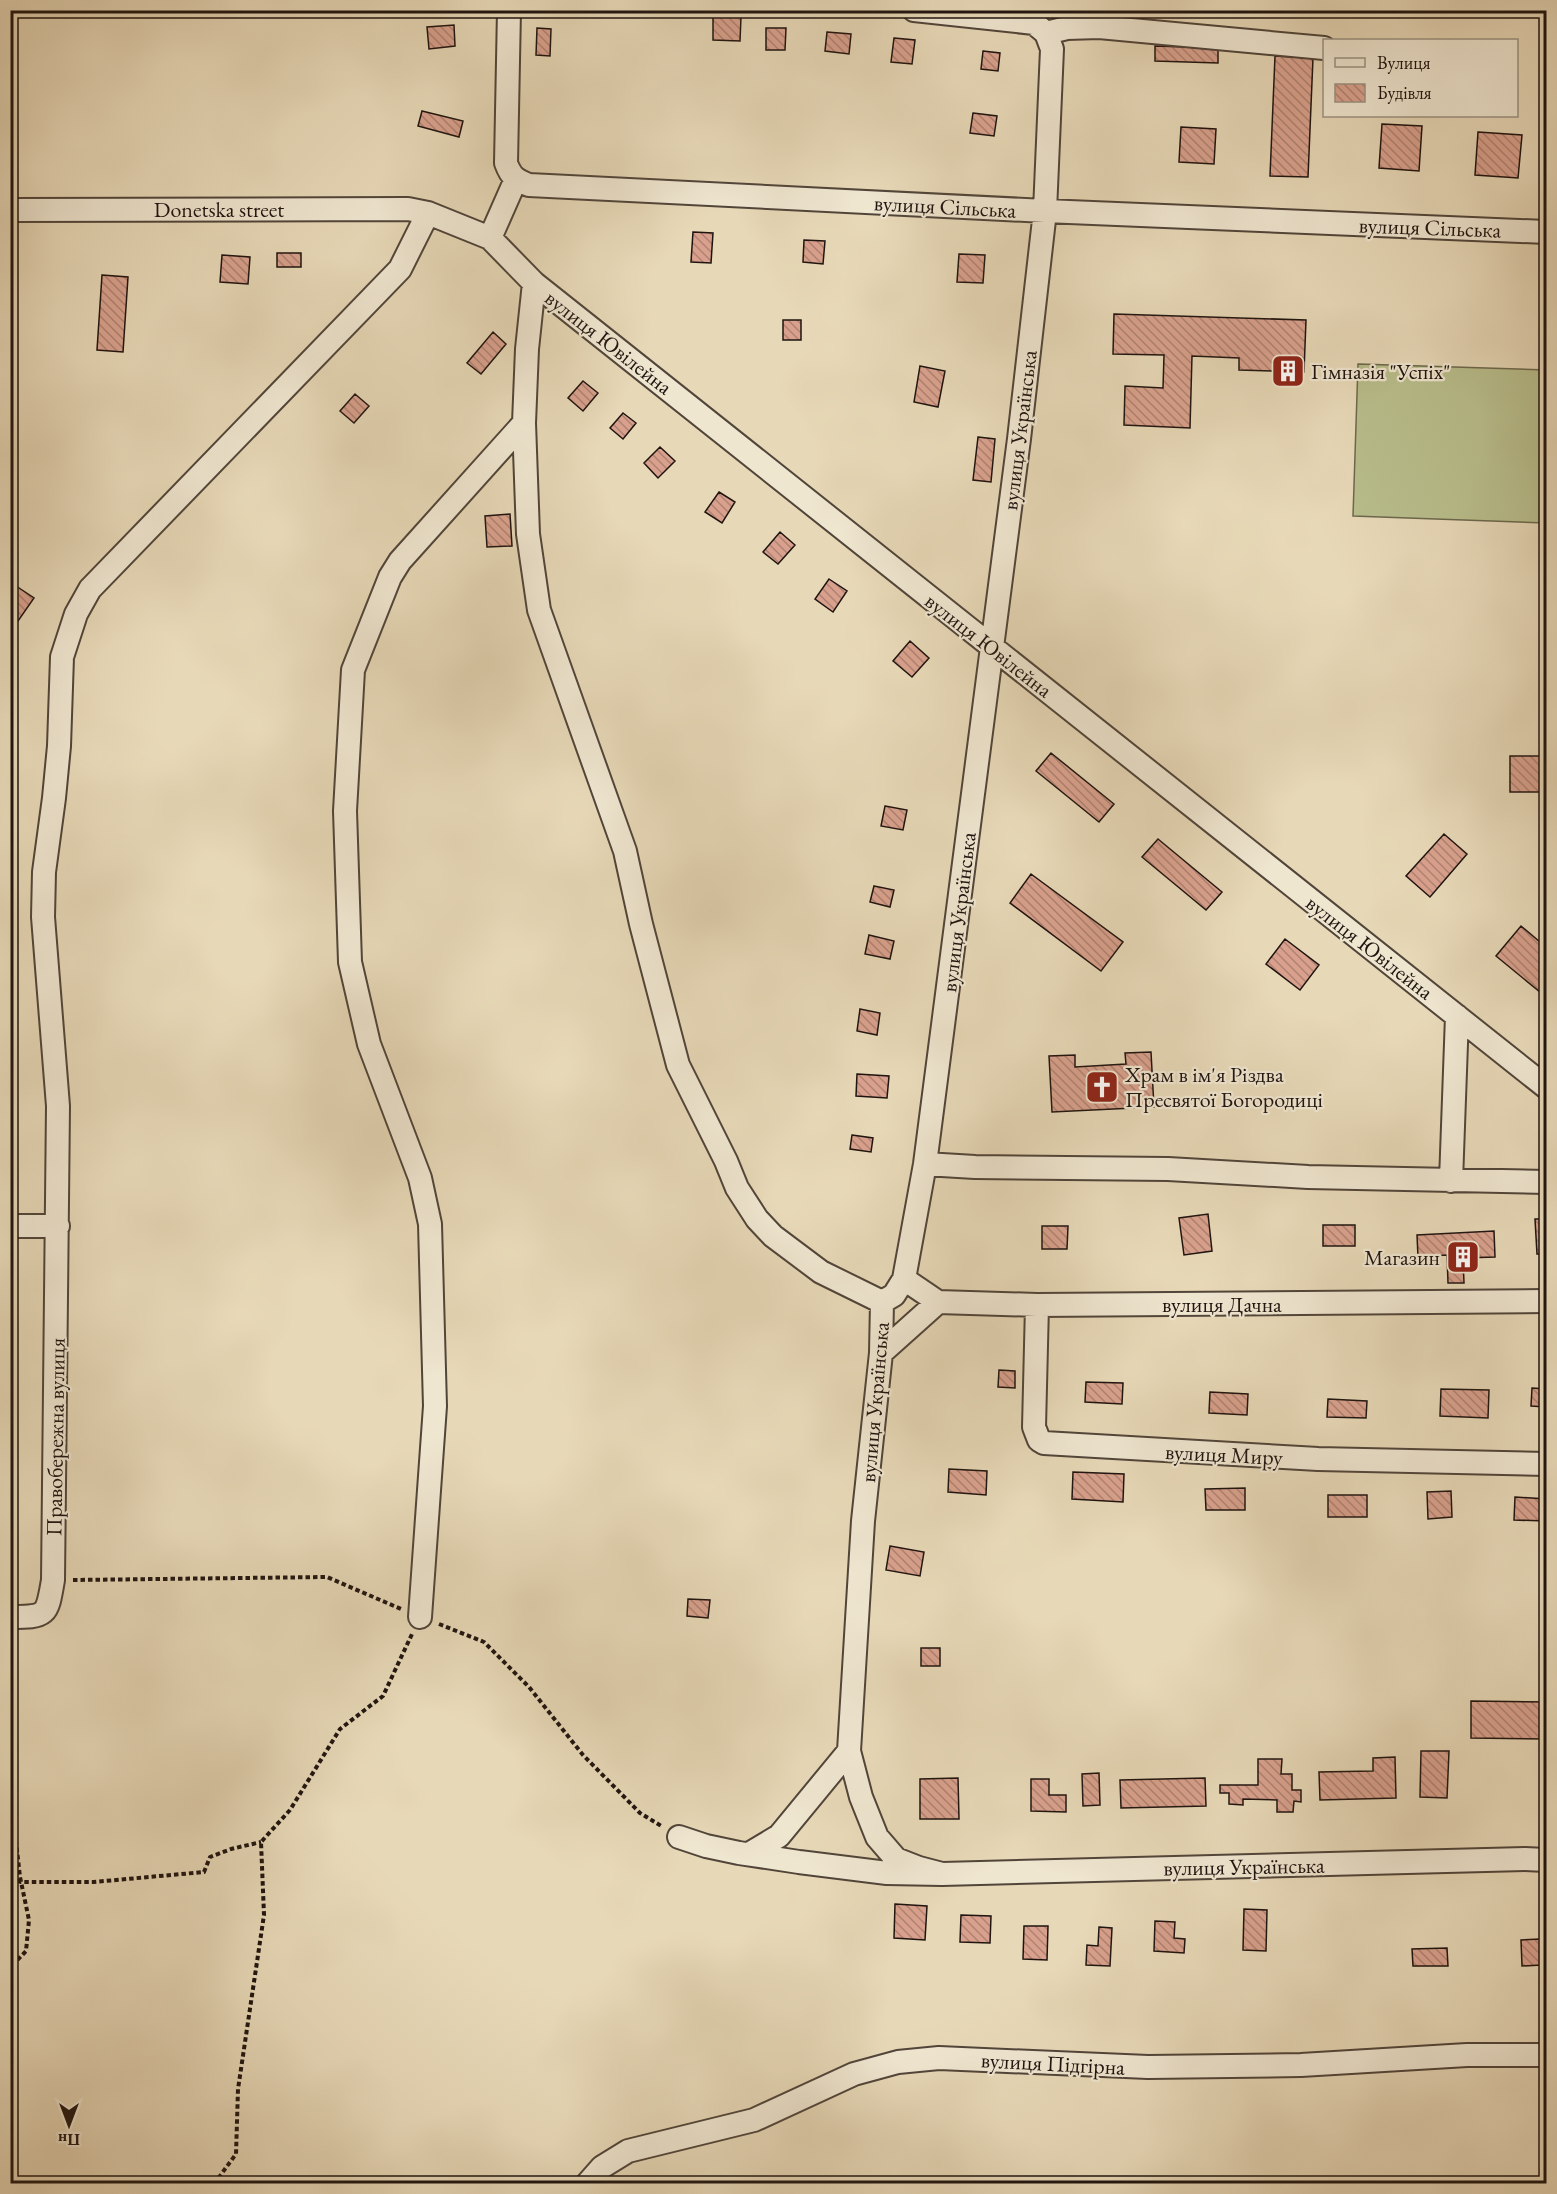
<svg xmlns="http://www.w3.org/2000/svg" width="1557" height="2194" font-family="'EB Garamond',serif">
  <style>
    .garden { fill: #b8be8c; stroke: #6c694e; stroke-width: 1.5 }
    .building { fill: url(#building-back-hatch); stroke: #1f1410; stroke-width: 1.5 }
    .lines { fill: none; stroke-linecap: round; stroke-linejoin: round }
    .minor-casing { stroke: #51453a; stroke-width: 26 }
    .path { stroke: #1f1410; stroke-width: 4; stroke-dasharray: 4.5 3; stroke-linecap: butt }
    .minor { stroke: #efe6d0; stroke-width: 22 }
    .labels { text-anchor: middle; stroke-width: 4.5; stroke-linejoin: round; paint-order: stroke }
    .street-label { font-size: 22px; fill: #1f1410; stroke: #efe6d0 }
    .poi-label { font-size: 22px; fill: #1f1410; stroke: #efe6d0; text-anchor: start }
  </style>
  <defs>
    <pattern id="building-back-hatch" width="6" height="6" patternUnits="userSpaceOnUse" patternTransform="scale(1.5)"><rect width="6" height="6" fill="#d9a18d"/><path d="M-1 5l2 2M0 0l6 6M5-1l2 2" fill="none" stroke="#af8272"/></pattern>
  </defs>
  <rect width="100%" height="100%" fill="#e7d8b7"/>
  <filter id="stains"><feTurbulence type="fractalNoise" baseFrequency=".00333" numOctaves="4"/><feColorMatrix values="0 0 0 0 .2 0 0 0 0 .09 0 0 0 0 .02 0 0 0 .5 -.17"/></filter>
  <radialGradient id="worn" r=".72"><stop offset=".6" stop-color="#630" stop-opacity="0"/><stop offset="1" stop-color="#630" stop-opacity=".3"/></radialGradient>
  <path class="garden" d="M1358 364 1546 370V523L1353 516Z"/>
  <path class="building" d="M713 17H741L740 41 713 40Z
    M454 25 455 46 429 49 427 27Z
    M537 28 551 29 550 56 536 55Z
    M766 28H786L785 50H766Z
    M827 32 851 34 849 54 825 51Z
    M894 38 915 40 912 64 891 62Z
    M1155 46 1218 48V63L1155 61Z
    M983 51 1000 53 998 71 981 69Z
    M1275 56 1313 58 1308 177 1270 176Z
    M422 111 463 121 459 137 418 126Z
    M973 113 997 116 994 136 970 133Z
    M1382 124 1422 126 1419 171 1379 168Z
    M1181 127 1216 129 1214 164 1179 162Z
    M1478 132 1522 135 1518 178 1475 175Z
    M693 232 713 233 711 263 691 262Z
    M804 240 825 241 823 264 803 262Z
    M277 253H301V267H277Z
    M959 254 985 255 983 283 957 282Z
    M222 255 250 257 248 284 220 282Z
    M102 275 128 277 123 352 97 350Z
    M1114 314 1306 320 1304 372 1239 370V358L1192 356 1190 428 1124 425 1125 386 1163 388 1164 355 1113 354Z
    M783 320H801V340H783Z
    M493 332 506 344 481 374 467 363Z
    M920 366 945 371 938 407 914 402Z
    M583 381 598 393 583 411 568 398Z
    M355 394 369 406 354 423 340 411Z
    M623 413 636 423 623 439 610 428Z
    M978 437 995 439 991 482 973 480Z
    M660 447 675 461 658 478 644 463Z
    M719 492 735 502 722 523 705 512Z
    M510 514 512 546 487 547 485 516Z
    M780 532 795 545 778 564 763 552Z
    M829 579 847 591 833 612 815 599Z
    M10 582 34 598 18 621 10 616Z
    M910 641 929 658 912 677 893 661Z
    M1051 753 1114 804 1099 822 1036 771Z
    M1510 756H1546V792H1510Z
    M885 806 907 810 903 830 881 826Z
    M1444 834 1467 854 1430 897 1406 876Z
    M1158 839 1222 892 1206 910 1142 857Z
    M1031 874 1123 942 1101 971 1010 903Z
    M874 886 894 890 890 907 870 902Z
    M1521 926 1546 947V997L1496 956Z
    M869 935 894 941 890 959 865 954Z
    M1285 939 1319 965 1300 990 1266 964Z
    M860 1009 880 1013 877 1035 857 1031Z
    M1151 1052 1154 1107 1052 1112 1049 1056 1075 1055V1067L1126 1064 1125 1053Z
    M857 1074 889 1076 887 1098 856 1096Z
    M852 1135 873 1138 871 1152 850 1149Z
    M1208 1214 1212 1251 1184 1255 1179 1218Z
    M1535 1219H1546V1254H1537Z
    M1323 1225H1355V1246H1323Z
    M1042 1226H1068L1067 1249H1042Z
    M1494 1231 1495 1257 1463 1258 1464 1283H1448L1447 1255 1418 1257 1417 1235Z
    M999 1370 1015 1371V1388L998 1387Z
    M1086 1382 1123 1383 1122 1404 1085 1402Z
    M1532 1388 1546 1389V1407L1531 1406Z
    M1441 1389 1489 1390 1488 1418 1440 1416Z
    M1210 1392 1248 1394 1247 1415 1209 1413Z
    M1328 1399 1367 1401 1366 1418 1327 1417Z
    M949 1469 987 1471 986 1495 948 1492Z
    M1073 1472 1124 1474 1123 1502 1072 1499Z
    M1245 1488V1510H1206L1205 1489Z
    M1451 1491 1452 1517 1428 1519 1427 1492Z
    M1328 1495H1367V1517H1328Z
    M1515 1497 1546 1499V1521L1514 1520Z
    M890 1546 924 1552 920 1576 886 1570Z
    M688 1599 710 1600 708 1618 687 1616Z
    M921 1648H940V1666H921Z
    M1471 1701 1546 1702V1739L1471 1738Z
    M1421 1751H1449L1447 1798 1420 1797Z
    M1395 1757 1396 1798 1320 1800 1319 1772 1373 1771V1758Z
    M1258 1759H1282L1281 1774H1292V1790H1301V1802L1294 1801 1293 1812H1277V1800L1243 1799V1805L1229 1804V1793H1220V1785H1258Z
    M1099 1773 1100 1805 1083 1806 1082 1774Z
    M958 1778 959 1819H920V1779Z
    M1205 1778 1206 1806 1121 1808 1120 1780Z
    M1031 1779H1049V1795H1066V1812L1031 1811Z
    M895 1904 927 1906 925 1940 894 1938Z
    M1244 1909 1267 1910 1266 1951 1243 1950Z
    M961 1915 991 1916 990 1943 960 1942Z
    M1155 1921 1175 1922 1174 1938 1185 1939 1184 1953 1154 1951Z
    M1024 1926H1048L1047 1960 1023 1959Z
    M1099 1927 1112 1928 1110 1966 1086 1965 1087 1945 1098 1946Z
    M1540 1939 1541 1965 1522 1966 1521 1940Z
    M1447 1948 1448 1966H1413L1412 1949Z"/>
  <g class="lines">
    <defs>
      <path id="minor" d="M509 10 506 163C511 177 516 180 529 185L1045 211 1546 232
        M914 10 1034 23 1046 33 1052 49 1045 211 1019 439 925 1164 904 1279 894 1295 882 1302 881 1353 863 1521 849 1751 861 1797 877 1837 896 1859 919 1868 942 1874
        M1046 33 1067 28 1099 27 1324 48
        M10 210 408 209 428 213 490 238 534 283 1546 1087
        M490 238 516 179
        M534 283 527 349 524 423 528 534 539 610 625 851 641 924 678 1065 726 1161 737 1188 757 1219 773 1236 821 1272 882 1302
        M925 1164 975 1167 1168 1169 1308 1177 1546 1182
        M1451 1181 1457 1016
        M10 1226H58
        M904 1279 938 1302 1037 1305 1546 1301
        M1037 1305 1034 1427 1039 1440 1044 1443 1318 1459 1546 1464
        M881 1353 938 1302
        M10 1617C47 1617 47 1616 53 1580L58 1106 43 917 44 872 54 798 59 746 62 657 76 614 90 589 400 269 428 213
        M420 1617 435 1406 430 1224 420 1178 369 1044 350 962 345 811 353 670 390 577 400 561 524 423
        M679 1837 706 1846 739 1853 799 1862 887 1873 942 1874 1525 1859 1546 1860
        M749 1854 779 1836 849 1751
        M587 2184 602 2167 628 2151 754 2120 854 2074 898 2062 939 2058 1148 2067 1301 2065 1467 2055H1546"/>
    </defs>
    <use href="#minor" class="minor-casing"/>
    <path class="path" d="M73 1580 327 1577 401 1609
      M439 1624 484 1642 529 1687 583 1755 640 1813 663 1827
      M10 1788 20 1877 29 1920 26 1951 10 1968
      M10 1878 21 1882H94L204 1872 210 1857 231 1849 261 1842
      M214 2184 236 2154 238 2089 264 1915 261 1842 290 1810 340 1729 383 1696 412 1634"/>
    <use href="#minor" class="minor"/>
  </g>
  <defs>
    <symbol id="building-square" viewBox="-11 -11 22 22"><rect x="-9" y="-9" width="18" height="18" rx="4" fill="#8f2418" stroke="#efe6d0"/><path d="M-4-6H4V6H1V3H-1V6H-4ZM-2.5-4.3h1.7v1.8h-1.7ZM.8-4.3h1.7v1.8H.8ZM-2.5-1h1.7V.8h-1.7ZM.8-1h1.7V.8H.8Z" fill="#fff"/></symbol>
    <symbol id="church-square" viewBox="-11 -11 22 22"><rect x="-9" y="-9" width="18" height="18" rx="4" fill="#8f2418" stroke="#efe6d0"/><path d="M-1.2-6h2.4v3.5h3.3v2.4h-3.3V6h-2.4V-.1h-3.3v-2.4h3.3Z" fill="#fff"/></symbol>
  </defs>
  <g fill-rule="evenodd">
    <use href="#building-square" x="1269" y="352" width="38" height="38"/>
    <use href="#church-square" x="1083" y="1068" width="38" height="38"/>
    <use href="#building-square" x="1444" y="1238" width="38" height="38"/>
  </g>
  <g class="labels">
    <g class="street-label">
      <text transform="translate(945 206) rotate(3)" y="8">вулиця Сільська</text>
      <text x="219" y="217">Donetska street</text>
      <text transform="translate(1430 227) rotate(2)" y="8">вулиця Сільська</text>
      <text transform="translate(609 342) rotate(38)" y="8">вулиця Ювілейна</text>
      <text transform="translate(1019 430) rotate(-83)" y="8">вулиця Українська</text>
      <text transform="translate(989 645) rotate(38)" y="8">вулиця Ювілейна</text>
      <text transform="translate(958 912) rotate(-83)" y="8">вулиця Українська</text>
      <text transform="translate(1370 947) rotate(38)" y="8">вулиця Ювілейна</text>
      <text x="1222" y="1312">вулиця Дачна</text>
      <text transform="translate(874 1402) rotate(-85)" y="8">вулиця Українська</text>
      <text transform="translate(55 1437) rotate(-89)" y="8">Правобережна вулиця</text>
      <text transform="translate(1224 1454) rotate(3)" y="8">вулиця Миру</text>
      <text transform="translate(1244 1866) rotate(-1)" y="8">вулиця Українська</text>
      <text transform="translate(1053 2063) rotate(3)" y="8">вулиця Підгірна</text>
    </g>
    <g class="poi-label">
      <text x="1311" y="379">Гімназія "Успіх"</text>
      <text x="1125" y="1082">Храм в ім'я Різдва<tspan x="1125" dy="25">Пресвятої Богородиці</tspan></text>
      <text x="1440" y="1265" text-anchor="end">Магазин</text>
    </g>
  </g>
  <rect width="1557" height="2194" fill="none" stroke="#e7d8b7" stroke-width="36"/>
  <rect x="12" y="12" width="1533" height="2170" fill="none" stroke="#1f1410" stroke-width="3"/>
  <rect x="18" y="18" width="1521" height="2158" fill="none" stroke="#1f1410" stroke-width="1.5"/>
  <rect x="1323" y="39" width="195" height="78" fill="#efe6d0" stroke="#9c9283" stroke-width="1.5"/>
  <rect x="1335" y="58" width="30" height="9" fill="#efe6d0" stroke="#9c9283" stroke-width="1.5"/>
  <text x="1377" y="69" font-size="18" fill="#1f1410">Вулиця</text>
  <rect x="1335" y="84" width="30" height="18" fill="url(#building-back-hatch)" stroke="#9c9283" stroke-width="1.5"/>
  <text x="1377" y="99" font-size="18" fill="#1f1410">Будівля</text>
  <g transform="translate(69 2125) rotate(180)" stroke="#efe6d0" stroke-width="4.5" paint-order="stroke">
  <path d="M0-4.5L10 22L0 15L-10 22Z" fill="#1f1410"/>
  <text y="-9" font-size="16" font-weight="bold" text-anchor="middle" fill="#1f1410">Пн</text>
  </g>
  <rect width="100%" height="100%" filter="url(#stains)"/>
  <rect width="100%" height="100%" fill="url(#worn)"/>
</svg>
